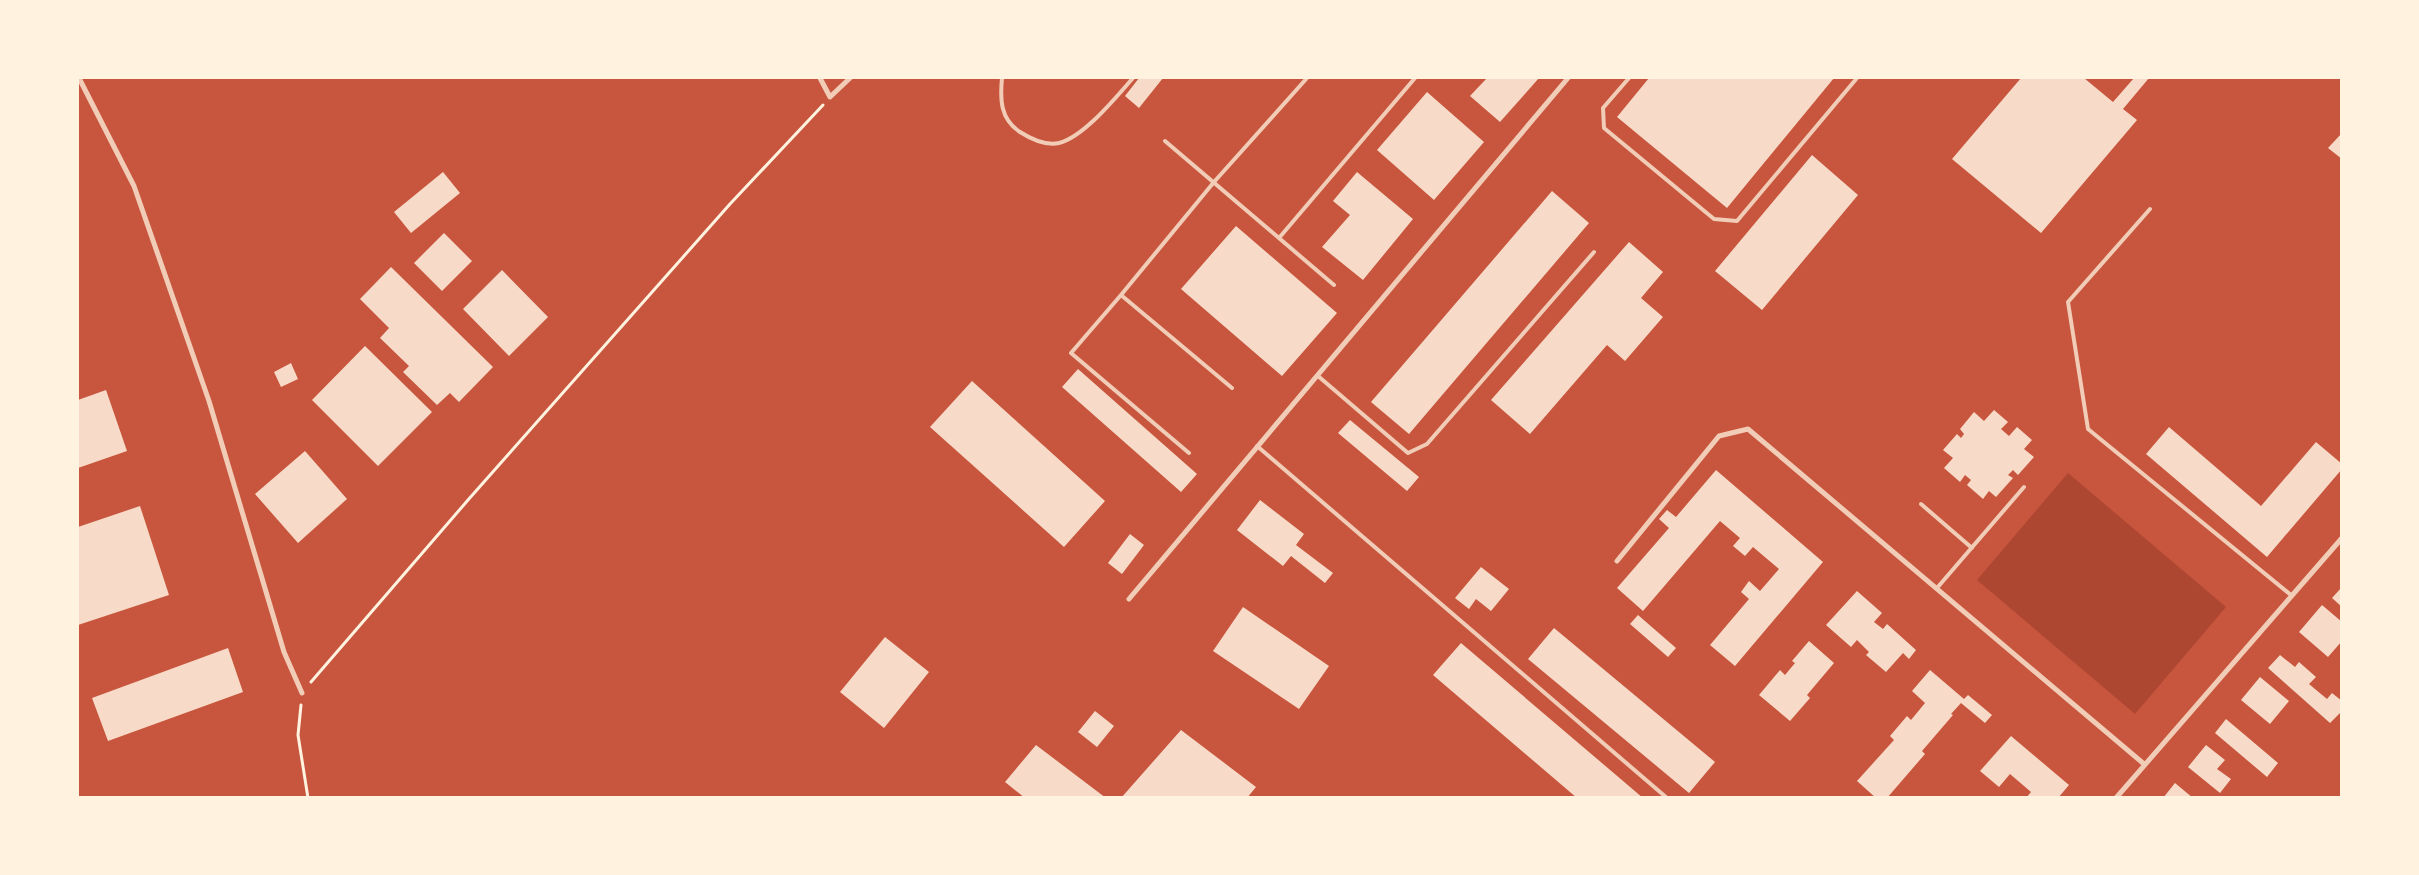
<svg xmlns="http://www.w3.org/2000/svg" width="2419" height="875" font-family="'Work Sans',sans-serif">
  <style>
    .green { fill: #ae4732 }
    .building { fill: #f7dbc8 }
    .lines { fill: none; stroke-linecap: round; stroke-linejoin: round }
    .path { stroke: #fff3e0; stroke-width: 3 }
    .service { stroke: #f1ccb7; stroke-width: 4 }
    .minor { stroke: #f1ccb7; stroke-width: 5 }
  </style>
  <rect width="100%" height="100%" fill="#c8553d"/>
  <path class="green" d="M2068 473 2226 607 2135 714 1977 580Z"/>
  <path class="building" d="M1139 78H1163L1139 108 1125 96Z
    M1487 78H1539L1500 122 1470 96Z
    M1649 78H1834L1727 208 1617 117Z
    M2021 78H2084L2113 102 2134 78H2149L2123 109 2137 120 2041 233 1952 159Z
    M1427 92 1484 142 1434 200 1377 150Z
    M2342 133V159L2328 148Z
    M1812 155 1858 195 1762 310 1715 271Z
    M443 172 460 193 411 233 394 212Z
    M1357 172 1413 219 1363 280 1322 247 1350 215 1333 201Z
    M1552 191 1589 223 1409 434 1371 402Z
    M1236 226 1337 313 1282 376 1181 289Z
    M444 233 472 261 442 291 414 263Z
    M1629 242 1663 272 1641 298 1663 317 1625 361 1607 345 1530 434 1491 400Z
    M391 267 493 367 459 402 450 393 437 405 403 372 409 366 380 338 389 328 360 299Z
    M502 270 548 317 509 356 463 309Z
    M365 346 432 412 378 466 312 400Z
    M291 363 298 379 281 387 274 372Z
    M1078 369 1197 474 1181 492 1062 387Z
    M972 381 1105 501 1064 547 930 427Z
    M106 390 127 451 78 468V400Z
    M1994 410 2008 422 2001 429 2009 436 2017 427 2032 440 2024 449 2034 457 2018 475 2013 470 2008 475 2013 478 1996 497 1989 491 1983 499 1967 485 1971 480 1965 475 1960 482 1944 468 1953 458 1943 450 1957 434 1961 438 1964 434 1960 429 1974 412 1984 421Z
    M1350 420 1419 477 1407 491 1338 433Z
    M2169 427 2261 506 2316 442 2342 464V469L2267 557 2146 454Z
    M305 451 347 499 298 543 255 494Z
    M1716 470 1823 562 1735 666 1710 645 1749 599 1741 592 1749 581 1760 591 1779 569 1753 547 1745 556 1733 546 1740 538 1720 521 1643 611 1617 588 1669 528 1659 519 1667 510 1676 517Z
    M1260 500 1304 534 1296 545 1333 573 1325 583 1291 556 1283 566 1237 530Z
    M140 506 169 595 78 625V527Z
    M1130 534 1144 545 1122 574 1108 563Z
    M1481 567 1509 589 1491 611 1476 599 1469 609 1455 598Z
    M2342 587V607L2332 598Z
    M1857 591 1882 613 1874 622 1883 629 1887 624 1916 650 1909 659 1903 653 1886 672 1866 655 1869 652 1857 640 1851 647 1826 625Z
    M2322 605 2342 622V641L2328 657 2299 632Z
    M1243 607 1329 666 1299 709 1213 651Z
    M1638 615 1676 648 1668 657 1630 624Z
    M1554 628 1715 762 1689 793 1528 659Z
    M885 637 929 672 884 728 840 692Z
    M1809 641 1834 663 1807 695 1810 698 1790 721 1759 695 1780 670 1785 675 1795 663 1792 661Z
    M1461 643 1643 798H1577L1433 675Z
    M228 648 243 692 108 741 92 698Z
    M2280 655 2295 667 2299 662 2316 677 2309 684 2327 699 2332 693 2342 701V711L2330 723 2268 668Z
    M1930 670 1964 699 1968 695 1992 715 1985 723 1961 703 1951 714 1953 715 1922 751 1925 754 1887 798H1876L1857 781 1894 740 1890 736 1907 716 1911 720 1925 703 1912 691Z
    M2260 677 2289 701 2270 724 2241 700Z
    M1095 711 1114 726 1097 747 1078 732Z
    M2226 719 2278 763 2267 777 2215 733Z
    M1181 730 1256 787 1247 798H1121Z
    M2011 736 2069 785 2058 798H2026L2031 792 2010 774 1999 787 1980 771Z
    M1036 745 1106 798H1025L1005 782Z
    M2206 745 2225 760 2217 769 2231 779 2220 793 2188 767Z
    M2175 783 2193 798H2163Z"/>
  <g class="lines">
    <path class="path" d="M311 682 468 500 730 204 823 105
      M301 705 298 735 308 798"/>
    <path class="service" d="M1002 78C1000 99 1000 119 1020 132 1031 139 1045 146 1059 143 1084 137 1116 97 1133 78
      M1629 78 1603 108 1604 128 1714 219 1737 221 1857 78
      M1165 141 1334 285
      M2150 209 2068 302 2088 429 2291 595
      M1279 238 1415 78
      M1121 295 1071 353 1189 453
      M1318 376 1408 453 1427 444 1594 252
      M1232 388 1121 295 1214 182 1307 78
      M1257 446 1667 798
      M1921 504 1972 548
      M1937 588 2024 487"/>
    <path class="minor" d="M79 78 134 186 209 401 284 652 302 693
      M820 78 830 97 850 78
      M1617 561 1719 436 1748 429 2144 764
      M1129 599 1568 78
      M2116 798 2342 538"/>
  </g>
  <rect width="2419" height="875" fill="none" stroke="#fff3e0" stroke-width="158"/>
</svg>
